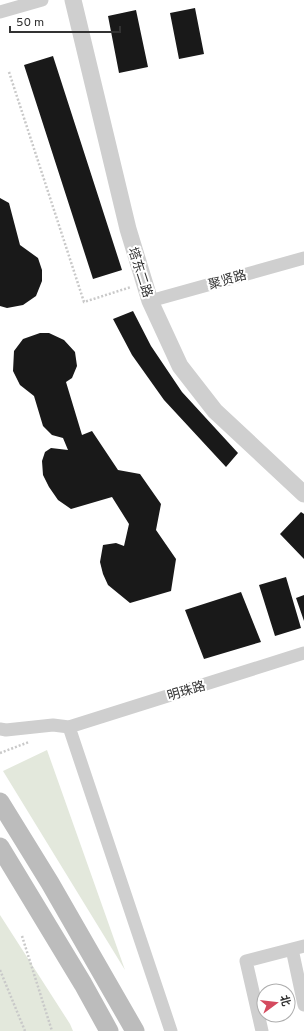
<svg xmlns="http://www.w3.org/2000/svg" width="304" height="1031" font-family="Overpass,'Noto Sans SC',sans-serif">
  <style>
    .green { fill: #e3e8dc }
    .building { fill: #191919 }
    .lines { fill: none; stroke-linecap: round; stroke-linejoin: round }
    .path { stroke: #c9c9c9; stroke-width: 2.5; stroke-dasharray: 2 2; stroke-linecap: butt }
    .minor { stroke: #cfcfcf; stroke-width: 13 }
    .tertiary { stroke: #cfcfcf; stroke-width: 17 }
    .secondary { stroke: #bcbcbc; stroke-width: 19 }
    .labels { text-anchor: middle; stroke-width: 4; stroke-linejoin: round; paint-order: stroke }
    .street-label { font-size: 13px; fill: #323232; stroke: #fff }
  </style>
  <rect width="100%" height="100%" fill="#fff"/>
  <path class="green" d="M47 750 125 970 3 771Z
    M0 915 70 1024 73 1031H0Z"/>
  <path class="building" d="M195 8 204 54 179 59 170 13Z
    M136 10 148 67 119 73 108 16Z
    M53 56 122 270 93 279 24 65Z
    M0 198 9 203 20 245 38 258 42 270V281L36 296 23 305 7 308 0 306Z
    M133 311 151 346 182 392 238 453 226 467 164 400 132 355 113 319Z
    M40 333H49L64 340 75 352 77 366 72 378 66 382 82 435 92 431 118 470 140 474 161 504 156 530 176 559 171 591 130 603 108 585 103 574 100 562 103 545 116 543 124 546 129 524 112 497 71 509 58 500 49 487 43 475 42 461 45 452 51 448 68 450 63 438 52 435 43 426 34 396 20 385 13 371 14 351 23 339Z
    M301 512 304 514V559L280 534Z
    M286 577 301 628 275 636 259 585Z
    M241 592 261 642 204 659 185 610Z
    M304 595V621L296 598Z"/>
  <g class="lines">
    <path class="path" d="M9 72 84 302 131 287
      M0 753 29 742
      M22 936 52 1031
      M0 970 25 1031"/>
    <path class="minor" d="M0 12 42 0
      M150 301 304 258
      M69 727 171 1031
      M0 729 6 730 53 725 69 727 304 653
      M292 949 304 1005
      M262 1031 246 961 304 946"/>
    <path class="tertiary" d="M73 0 128 229 150 301 180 366 215 411 304 494"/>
    <path class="secondary" d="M0 802 50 883 135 1031
      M0 847 83 984 109 1031"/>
  </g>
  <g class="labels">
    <g class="street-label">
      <text transform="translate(141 272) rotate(72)" y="5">塔东二路</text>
      <text transform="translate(227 279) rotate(-16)" y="5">聚贤路</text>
      <text transform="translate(186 690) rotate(-17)" y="5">明珠路</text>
    </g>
  </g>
  <g transform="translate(276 1003) rotate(75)"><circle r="19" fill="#ffffff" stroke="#adadad"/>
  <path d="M0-3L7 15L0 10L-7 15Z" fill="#d44a5e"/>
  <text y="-6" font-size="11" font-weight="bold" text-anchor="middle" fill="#323232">北</text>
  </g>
  <path d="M10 26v6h110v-6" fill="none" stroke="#323232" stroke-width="2"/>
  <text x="16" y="26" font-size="12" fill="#323232" stroke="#ffffff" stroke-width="3" paint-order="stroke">50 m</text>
</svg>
